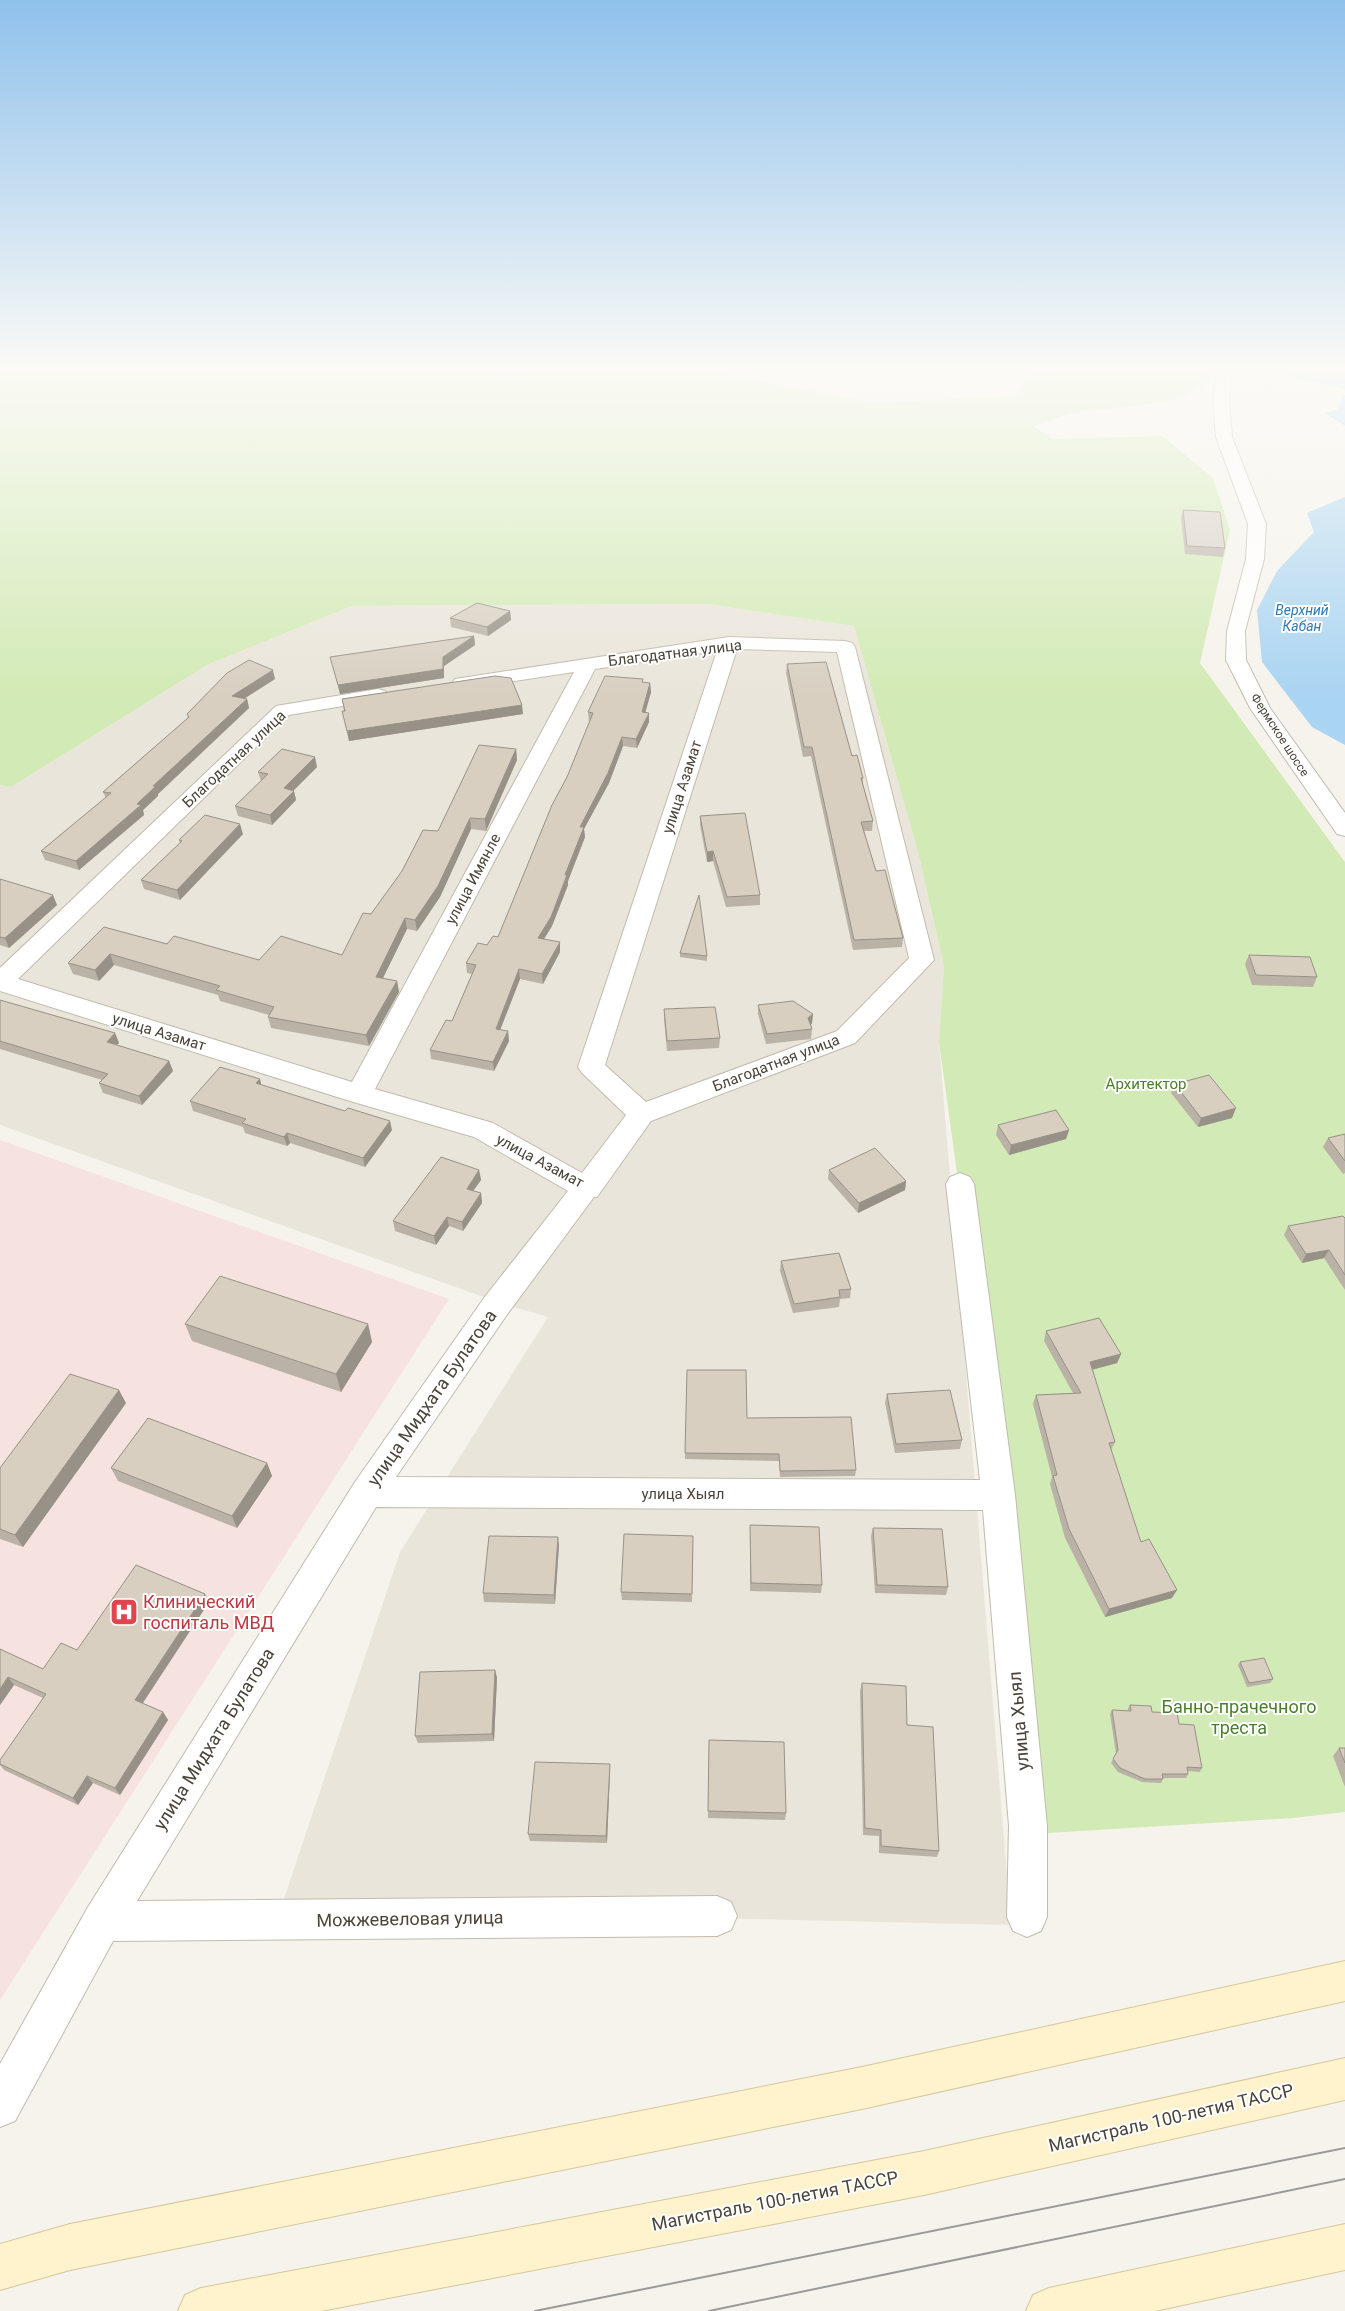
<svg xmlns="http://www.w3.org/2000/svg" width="1345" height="2311" font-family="Roboto,sans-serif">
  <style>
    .residential { fill: #eae5da }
    .medical { fill: #f6e3e0 }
    .green { fill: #d2eab5 }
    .water { fill: #a9d4f2 }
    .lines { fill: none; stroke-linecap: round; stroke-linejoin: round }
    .minor-casing { stroke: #c2bbae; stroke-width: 2 }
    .tertiary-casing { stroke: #c2bbae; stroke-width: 2 }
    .secondary-casing { stroke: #d6c79b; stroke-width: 2 }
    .minor { fill: #fff; fill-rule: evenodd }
    .tertiary { fill: #fff; fill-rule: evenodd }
    .secondary { fill: #fff3cd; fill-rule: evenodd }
    .tram { stroke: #9a9a9a; stroke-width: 2 }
    .wall { fill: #bab2a6 }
    .shaded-wall { fill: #979187 }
    .building { fill: #d8cfc1; stroke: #979187 }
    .labels { text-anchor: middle; stroke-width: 4; stroke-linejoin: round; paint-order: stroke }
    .far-street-label { font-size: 12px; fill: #4b4439; stroke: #fff }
    .far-water-label { font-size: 14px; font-style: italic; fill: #2e7ab2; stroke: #fff }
    .street-label { font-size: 15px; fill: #4b4439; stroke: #fff }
    .park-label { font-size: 15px; fill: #4a7f2a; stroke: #fff }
    .near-street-label { font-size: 18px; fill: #4b4439; stroke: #fff }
    .near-health-label { font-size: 18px; fill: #be3a42; stroke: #fff; text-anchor: start }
    .near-park-label { font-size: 18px; fill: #4a7f2a; stroke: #fff }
  </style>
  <rect width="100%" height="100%" fill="#f6f3ec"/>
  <path class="residential" d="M708 604 854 626 918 852 944 966 939 1042 1011 1925 281 1908 400 1552 548 1317 506 1305 0 1125V785L11 787 207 665 352 606Z"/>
  <path class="medical" d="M0 1140 449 1299 0 2000Z"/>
  <path class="green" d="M0 372H715L873 403 1016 396 1031 372H1213V378C1177 411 1120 404 1074 413 1061 416 1047 421 1034 426L1052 439 1162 436 1213 478 1230 530 1200 663 1345 862V1812L1293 1818 1048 1833 939 1042 944 966 918 852 854 626 708 604 352 606 207 665 11 787 0 785Z"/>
  <path class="water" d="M1266 372H1345V389Z
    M1345 394V426L1325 413 1337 410Z
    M1345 497V745L1312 727 1262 662 1257 610 1277 571 1314 532 1307 513Z"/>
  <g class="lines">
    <defs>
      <path id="minor" d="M729 637 845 641 852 643 855 647 934 960 855 1043 651 1121 597 1197H594L506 1316 396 1477 980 1480 946 1184 950 1177 960 1173 970 1177 974 1184 1015 1495 1047 1826V1917L1041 1931 1027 1937 1013 1931 1007 1917 1009 1826 983 1510 376 1507 137 1901 717 1896 731 1902 737 1916 731 1930 717 1936 113 1941 15 2121 0 2127V2064L88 1907 355 1482 484 1298 568 1191 474 1137 350 1101 0 991V968L276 706 378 689 385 691 388 695 385 699 289 715 18 979 352 1082 574 672 462 689 455 687 452 683 455 679ZM737 649 837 652 909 958 837 1031 646 1102 605 1065ZM717 651 578 1067 582 1073 626 1115 582 1173 493 1123 375 1089 595 669Z"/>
      <path id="tertiary" d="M1217 372H1231L1229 400 1232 437 1266 524 1264 559 1245 631 1246 660 1270 708 1345 813V836L1337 834 1250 708 1226 660 1227 631 1246 559 1248 524 1216 437 1213 400Z"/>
      <path id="secondary" d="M1345 1961V2001L862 2109 70 2270 0 2290V2244L70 2224 862 2067Z
        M1345 2058V2100L924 2195 321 2311H178L185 2295 201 2288 924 2151Z
        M1345 2224V2270L1155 2311H1026L1033 2295 1049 2288Z"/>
    </defs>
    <use href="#minor" class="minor-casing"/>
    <use href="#tertiary" class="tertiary-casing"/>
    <use href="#secondary" class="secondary-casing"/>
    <use href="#minor" class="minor"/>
    <use href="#tertiary" class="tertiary"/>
    <use href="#secondary" class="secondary"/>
    <path class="tram" d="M535 2311 1345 2148
      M709 2311 1345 2179"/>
  </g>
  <path class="wall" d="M1183 510 1225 548 1223 557 1185 554 1181 518Z
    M510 611 511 620 488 636 451 627 450 618Z
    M474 636 475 645 444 666V678L340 694 330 657Z
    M787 664 852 756 863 778V785L873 821 872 831H864L876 871 903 938 902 947 853 950 811 756 803 757 786 673Z
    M275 679 244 699H247L249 708 158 794V796L143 810 144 815 79 870 45 860 41 851 106 798 103 792 188 718 187 714Z
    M643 679V683H650L651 692 645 712 649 713V722L637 748 623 746 609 783 584 829 585 837 568 881V885L552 926 544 939 560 952 543 984 520 979 500 1030 508 1031 509 1041 494 1071 431 1059 430 1050 452 1021 472 974 467 973 466 963 487 945 498 937 567 777 590 722H589L588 712Z
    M342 699 523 714 349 741 342 711H344Z
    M516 749 517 760 486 831 471 829 440 897 417 931 407 929 383 978 397 981 399 992 369 1046 271 1028 268 1017 269 1015 220 1001 218 995 114 965 99 981 73 974 68 963 104 927 167 944 259 960 342 955 371 914 438 831Z
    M317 767 293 791H294L296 800 272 825 238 816 235 806 261 781 258 772Z
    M700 816 760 895V905L726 907 713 861 707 862 700 825Z
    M243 834 180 900 144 889 141 880 180 843 179 840Z
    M0 879 57 905 9 948 0 945Z
    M680 953 707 956V961L680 957Z
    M1249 955 1317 977 1313 987 1252 985 1245 964Z
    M0 1000 115 1033 119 1043 116 1045 169 1061 173 1071 142 1105 103 1093 99 1083 102 1080 0 1049Z
    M758 1005 813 1014 812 1023 811 1025 812 1029 811 1039 766 1044 758 1014Z
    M664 1009 720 1038 719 1048 667 1051 664 1019Z
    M260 1079 261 1085 392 1130 365 1167 290 1143 287 1146 245 1133 243 1127 193 1111 190 1101Z
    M1175 1084 1232 1118 1198 1127 1171 1093Z
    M998 1125 1069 1130 1066 1139 1009 1155 996 1135Z
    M1345 1134V1173L1343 1174 1323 1147 1328 1138Z
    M479 1170 481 1180 473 1191 481 1193 482 1203 463 1231 449 1226 436 1245 395 1231 393 1221Z
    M829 1170 906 1181 905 1190 858 1213 828 1179Z
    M1345 1218V1290L1324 1258 1302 1263 1284 1235 1288 1226Z
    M781 1261 851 1289 850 1298 840 1299 839 1307 793 1313 780 1271Z
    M185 1324H368L372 1342 341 1392 192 1341Z
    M1046 1331 1121 1354 1117 1363 1092 1370 1115 1442 1111 1450 1141 1542 1172 1598 1105 1617 1065 1538 1050 1484 1052 1477 1033 1404 1036 1395 1073 1393 1044 1341Z
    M687 1370 747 1418 856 1470 855 1476 780 1477 779 1461 685 1459Z
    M887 1394 962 1440 960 1449 895 1453 885 1403Z
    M126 1403 23 1547 0 1539V1468Z
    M267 1463 272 1476 237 1528 118 1481 111 1468Z
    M750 1525 822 1585 821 1593 750 1591Z
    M873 1528 948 1587 946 1595 875 1593 871 1536Z
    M693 1536 692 1602 622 1600 621 1592Z
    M559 1545 555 1604 484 1602 483 1593Z
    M209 1602 143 1703 163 1712 168 1720 120 1795 93 1783 78 1805 4 1770 0 1765V1760L43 1698 14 1685 0 1705V1649L43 1669 77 1650Z
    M1240 1662 1273 1679 1270 1683 1247 1687 1238 1665Z
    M495 1670 497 1678 494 1741 418 1743 415 1736Z
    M862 1683 907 1725 939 1851 937 1857 879 1853V1836L863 1835 860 1691Z
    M1130 1705 1152 1712 1179 1724 1202 1768 1200 1772 1187 1771 1188 1774 1186 1778H1163V1779L1161 1783 1142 1782 1118 1772 1111 1763 1116 1754 1110 1714 1112 1710 1128 1711V1709Z
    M709 1740 786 1813 785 1820 708 1818Z
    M1339 1748H1345V1787L1333 1756Z
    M610 1764V1771L607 1843 530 1841 528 1834Z"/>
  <path class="shaded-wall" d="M510 611 511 620 488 636 487 627Z
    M474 636 475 645 444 666V678L340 694 338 685 443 657Z
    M273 670 275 679 234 705 232 696Z
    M650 683 651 692 643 721 642 712Z
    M247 699 249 708 158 794V796L143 810 144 815 79 870 76 861 137 804 153 786Z
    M522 705 523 714 349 741 347 731Z
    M649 713V722L637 748 636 739Z
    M622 737 623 746 609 783 584 829 585 837 568 881V885L552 926 539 947 538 938 565 875 580 827Z
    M516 749 517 760 486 831 485 819Z
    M315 757 317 767 286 798 284 788Z
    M294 791 296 800 272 825 270 815Z
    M470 818 471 829 440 897 417 931 415 920Z
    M240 824 243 834 180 900 177 890Z
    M713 851V861L707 862V852Z
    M53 895 57 905 9 948 5 938Z
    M405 918 407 929 378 988 376 977Z
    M560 942V952L543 984 542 974Z
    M110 954 114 965 99 981 95 970Z
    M519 969 520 979 497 1038 496 1029Z
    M397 981 399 992 369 1046 366 1035Z
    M813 1014 812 1023 808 1028V1018Z
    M508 1031 509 1041 494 1071 493 1062Z
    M115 1033 119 1043 110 1051 107 1042Z
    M169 1061 173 1071 142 1105 139 1096Z
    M260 1079 262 1089 256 1083Z
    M1236 1108 1232 1118 1198 1127 1201 1118Z
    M390 1121 392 1130 365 1167 363 1158Z
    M1069 1130 1066 1139 1009 1155 1011 1145Z
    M287 1133 290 1143 287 1146 284 1137Z
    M479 1170 481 1180 468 1198 467 1189Z
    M906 1181 905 1190 858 1213 859 1203Z
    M481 1193 482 1203 463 1231 462 1222Z
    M447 1217 449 1226 436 1245 434 1236Z
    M1329 1250 1324 1258 1302 1263 1306 1254Z
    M368 1324 372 1342 341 1392 336 1374Z
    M1121 1354 1117 1363 1087 1371 1090 1362Z
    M119 1390 126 1403 23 1547 15 1535Z
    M267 1463 272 1476 237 1528 232 1516Z
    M558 1537 559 1545 555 1604 554 1595Z
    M1177 1590 1172 1598 1105 1617 1109 1609Z
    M205 1594 209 1602 140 1707 135 1700Z
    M495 1670 497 1678 494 1741 492 1734Z
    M8 1677 14 1685 0 1705V1689Z
    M163 1712 168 1720 120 1795 115 1788Z
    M610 1764V1771L607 1843 606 1836Z
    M87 1776 93 1783 78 1805 73 1798Z"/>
  <path class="building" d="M1183 510 1220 512 1225 548 1187 546Z
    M477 603 510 611 487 627 450 618Z
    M474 636 443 657V669L338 685 330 657Z
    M249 660 273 670 232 696 247 699 153 786H156L137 804 141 805 76 861 41 851 111 793 103 792 189 717 187 714 227 673Z
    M826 662 852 756 857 755 863 778H861L873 821 861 822 876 871 885 870 903 938 854 940 812 747H804L787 664Z
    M495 676 511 678 522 705 347 731 342 711H345L342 699Z
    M605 676 643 679 642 682 650 683 642 712 649 713 636 739 622 737 608 773 580 827H584L565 875H567L551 917 538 938 560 942 542 974 519 969 496 1029 508 1031 493 1062 430 1050 446 1020 452 1021 476 965 466 963 478 943 487 945 493 936 498 937 552 805 567 777 593 713 588 712Z
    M479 745 516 749 485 819 470 818 438 886 415 920 405 918 376 977 397 981 366 1035 268 1017 274 1007 216 990 220 986 110 954 95 970 68 963 104 927 167 944 174 936 259 960 281 936 342 955 363 913 371 914 402 871 423 830 438 831Z
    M282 749 315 757 284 788 294 791 270 815 235 806 268 774 258 772Z
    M745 813 760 895 727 897 713 851 707 852 700 816Z
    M205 815 240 824 177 890 141 880 182 841 179 840Z
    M0 879 53 895 5 938 0 937Z
    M699 895 707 956 680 953Z
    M1249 955 1310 957 1317 977 1256 975Z
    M0 1000 115 1033 107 1042 169 1061 139 1096 99 1083 108 1074 0 1041Z
    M793 1001 813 1014 808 1018 812 1029 767 1034 758 1005Z
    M715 1007 720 1038 667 1041 664 1009Z
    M220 1067 260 1079 256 1083 345 1111 348 1108 390 1121 363 1158 287 1133 284 1137 242 1123 246 1119 190 1101Z
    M1209 1075 1236 1108 1201 1118 1175 1084Z
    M1056 1110 1069 1130 1011 1145 998 1125Z
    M1345 1134V1161L1328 1138Z
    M875 1148 906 1181 859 1203 829 1170Z
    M441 1157 479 1170 467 1189 481 1193 462 1222 447 1217 434 1236 393 1221Z
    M1343 1216 1345 1218V1275L1329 1250 1306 1254 1288 1226Z
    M839 1253 851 1289 839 1290 840 1297 794 1304 781 1261Z
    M220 1276 368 1324 336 1374 185 1324Z
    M1099 1318 1121 1354 1090 1362 1115 1442 1109 1443 1141 1542 1149 1539 1177 1590 1109 1609 1069 1529 1053 1476 1057 1475 1036 1395 1081 1393 1046 1331Z
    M687 1370H746L747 1418 851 1417 856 1470 780 1471 779 1454 685 1453Z
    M70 1374 119 1390 15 1535 0 1529V1468Z
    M950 1390 962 1440 896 1444 887 1394Z
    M148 1418 267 1463 232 1516 111 1468Z
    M750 1525 819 1527 822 1585 751 1583Z
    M873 1528 942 1529 948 1587 877 1585Z
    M624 1534 693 1536 692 1594 621 1592Z
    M489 1536 558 1537 554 1595 483 1593Z
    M136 1565 205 1594 135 1700 163 1712 115 1788 87 1776 73 1798 0 1764V1760L46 1694 8 1677 0 1689V1649L43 1669 61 1643 77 1650Z
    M1264 1658 1273 1679 1249 1683 1240 1662Z
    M495 1670 492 1734 415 1736 420 1672Z
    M862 1683 906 1686 907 1725 933 1727 939 1851 881 1846V1830L865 1828Z
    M1130 1705 1151 1706 1152 1712 1177 1713 1179 1724 1194 1725 1202 1768 1187 1767 1188 1774H1162L1163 1779H1145L1120 1768 1113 1759 1118 1750 1112 1710 1131 1711Z
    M709 1740 784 1742 786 1813 708 1811Z
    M1339 1748H1345V1763Z
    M535 1762 610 1764 606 1836 528 1834Z"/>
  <linearGradient id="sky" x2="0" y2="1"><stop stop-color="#8fc1ec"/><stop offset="0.53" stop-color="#fbfaf6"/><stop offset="1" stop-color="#fbfaf6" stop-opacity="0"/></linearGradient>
  <rect width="1345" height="696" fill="url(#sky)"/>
  <defs>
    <symbol id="hospital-square" viewBox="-11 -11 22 22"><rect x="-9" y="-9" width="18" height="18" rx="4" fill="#e0444e" stroke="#fff"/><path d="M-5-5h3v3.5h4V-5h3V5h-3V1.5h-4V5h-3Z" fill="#fff"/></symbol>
  </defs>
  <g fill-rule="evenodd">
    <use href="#hospital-square" x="108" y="1596" width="32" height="32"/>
  </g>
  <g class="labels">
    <g class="far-street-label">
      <text transform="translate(1280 735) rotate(57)" y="4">Фермское шоссе</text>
    </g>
    <g class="far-water-label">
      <text x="1302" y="615">Верхний<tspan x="1302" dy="16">Кабан</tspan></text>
    </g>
    <g class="street-label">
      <text transform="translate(675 653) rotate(-7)" y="5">Благодатная улица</text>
      <text transform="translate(234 759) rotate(-43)" y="5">Благодатная улица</text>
      <text transform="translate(682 787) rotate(-72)" y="5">улица Азамат</text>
      <text transform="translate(473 879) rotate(-62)" y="5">улица Имянле</text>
      <text transform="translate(159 1032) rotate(17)" y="5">улица Азамат</text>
      <text transform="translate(776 1063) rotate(-21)" y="5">Благодатная улица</text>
      <text transform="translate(540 1161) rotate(28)" y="5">улица Азамат</text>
      <text x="683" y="1499">улица Хыял</text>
    </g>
    <g class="park-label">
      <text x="1146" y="1089">Архитектор</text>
    </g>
    <g class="near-street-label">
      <text transform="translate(432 1398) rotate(-55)" y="6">улица Мидхата Булатова</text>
      <text transform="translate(1019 1721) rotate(-95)" y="6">улица Хыял</text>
      <text transform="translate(214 1739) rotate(-58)" y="6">улица Мидхата Булатова</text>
      <text transform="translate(410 1919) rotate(-1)" y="6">Можжевеловая улица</text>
      <text transform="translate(1171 2118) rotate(-13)" y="6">Магистраль 100-летия ТАССР</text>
      <text transform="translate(775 2201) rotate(-11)" y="6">Магистраль 100-летия ТАССР</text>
    </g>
    <g class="near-health-label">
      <text x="143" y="1608">Клинический<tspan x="143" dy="21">госпиталь МВД</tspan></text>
    </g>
    <g class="near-park-label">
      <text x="1239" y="1713">Банно-прачечного<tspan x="1239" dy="21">треста</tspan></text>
    </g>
  </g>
</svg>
